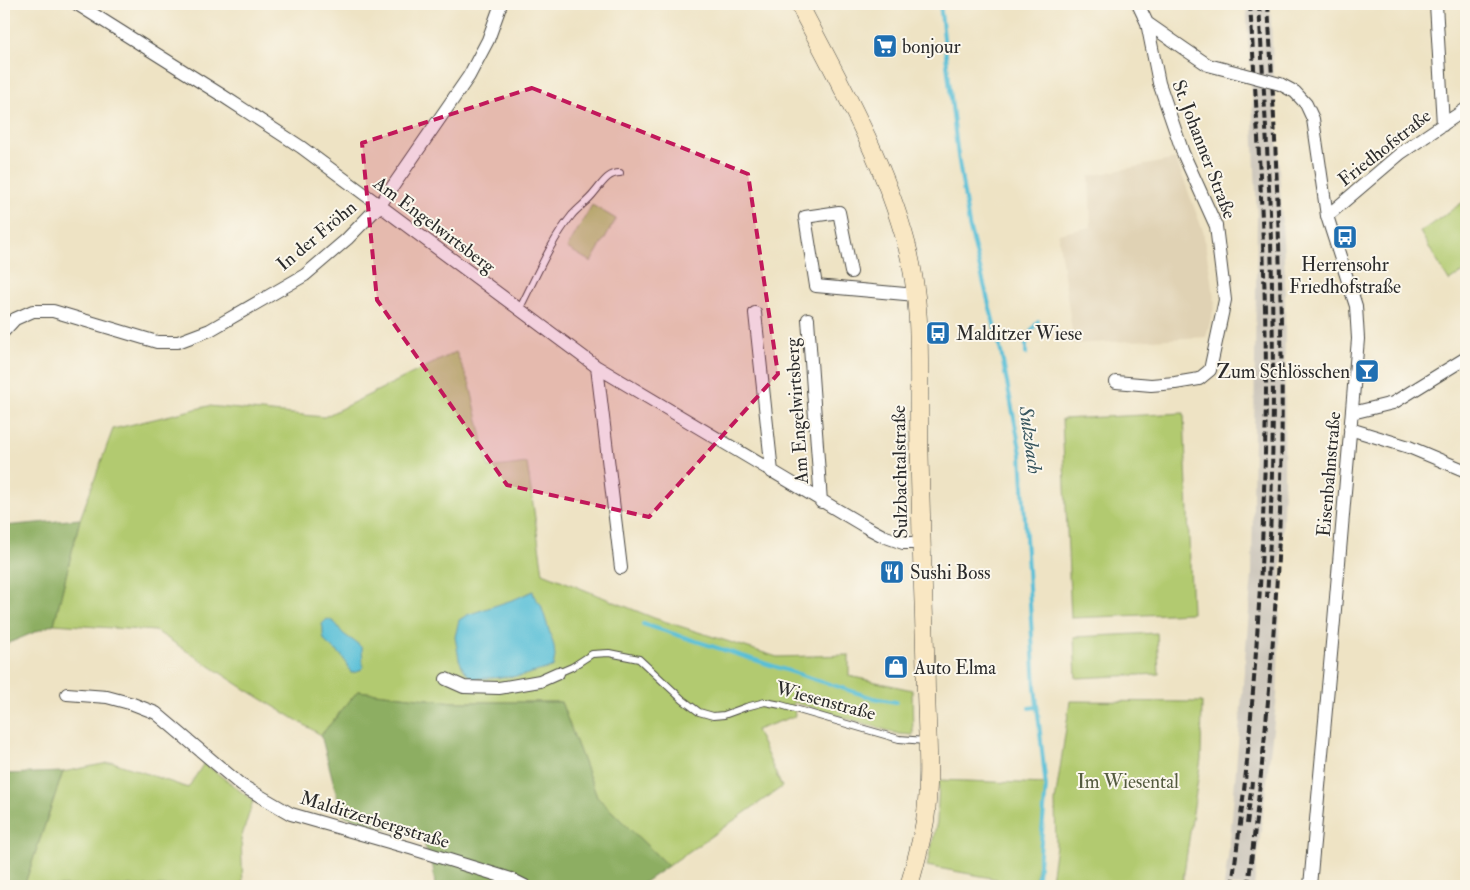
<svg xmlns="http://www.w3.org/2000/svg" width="1470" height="890" font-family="'IM FELL Double Pica',serif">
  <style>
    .built { fill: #e0d2b4 }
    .industrial { fill: #c9c3b8 }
    .green { fill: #b2ca6f; stroke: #6e7a4d }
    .forest { fill: #8dae62; stroke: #5c6c46 }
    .water { fill: #59bfd7; stroke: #427581 }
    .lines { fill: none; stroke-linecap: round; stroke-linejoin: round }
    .stream { stroke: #59bfd7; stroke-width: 4 }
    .lane-casing { stroke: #484742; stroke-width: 8 }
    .street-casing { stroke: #484742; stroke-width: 14 }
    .secondary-casing { stroke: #484742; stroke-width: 19 }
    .lane { stroke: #fff; stroke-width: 6 }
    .street { stroke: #fff; stroke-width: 12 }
    .secondary { stroke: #f9e7c3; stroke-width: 18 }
    .rail { stroke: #2b2b2b; stroke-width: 4; stroke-dasharray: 8 4; stroke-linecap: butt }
    .street-bridge-casing { stroke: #484742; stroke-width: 14; stroke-linecap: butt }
    .street-bridge { stroke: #fff; stroke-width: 12 }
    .marked { fill: #c2185b; fill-opacity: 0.2; stroke: #c2185b; stroke-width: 4; stroke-dasharray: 10 6; stroke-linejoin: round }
    .labels { text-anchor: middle; stroke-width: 4; stroke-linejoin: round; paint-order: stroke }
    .poi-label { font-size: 19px; fill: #2b2b2b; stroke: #fbf7ec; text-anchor: start }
    .street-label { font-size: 19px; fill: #2b2b2b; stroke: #fbf7ec }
    .park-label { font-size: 19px; fill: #545b3f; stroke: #fbf7ec }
    .water-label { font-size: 20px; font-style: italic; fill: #39575f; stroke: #fbf7ec }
  </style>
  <rect width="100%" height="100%" fill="#fbf7ec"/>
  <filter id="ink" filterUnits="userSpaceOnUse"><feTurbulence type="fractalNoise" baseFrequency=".02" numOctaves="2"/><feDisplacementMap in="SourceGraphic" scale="10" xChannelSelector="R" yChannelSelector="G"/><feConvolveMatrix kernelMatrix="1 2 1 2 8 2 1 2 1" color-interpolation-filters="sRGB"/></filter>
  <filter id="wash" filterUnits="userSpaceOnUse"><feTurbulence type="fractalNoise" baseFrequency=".0096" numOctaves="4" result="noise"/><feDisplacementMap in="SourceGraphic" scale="20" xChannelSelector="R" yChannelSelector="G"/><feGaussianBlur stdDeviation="1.12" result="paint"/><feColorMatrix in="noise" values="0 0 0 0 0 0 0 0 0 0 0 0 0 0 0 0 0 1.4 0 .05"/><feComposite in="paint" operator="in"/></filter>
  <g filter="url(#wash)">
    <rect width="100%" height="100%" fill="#eee3c4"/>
    <path class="built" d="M1176 159 1203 231 1215 304 1206 337 1074 344 1058 234 1091 227 1089 176Z"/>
    <path class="industrial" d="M1246 4H1270L1273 66 1285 274 1284 485 1277 696 1254 886H1224L1230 841 1252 575 1257 219 1252 95Z"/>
    <path class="green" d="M1466 200V270L1449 281 1420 232Z
      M592 205 616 219 591 262 567 248Z
      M456 352 470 385 489 468 527 463 543 573 654 618 777 657 849 655V676L912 690 913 735 899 734 793 702 795 716 756 730 782 787 668 866 597 797 561 702H453L358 691 321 735 242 687 156 631 54 624 80 519 113 429 208 406 324 417Z
      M1184 413 1192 613 1071 618 1062 419Z
      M1157 633 1159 674 1076 678 1074 637Z
      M1070 701 1202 702 1201 759 1182 886H1050L1056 846 1055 802Z
      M113 762 188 788 204 763 253 801 241 839 243 886H24L63 772Z
      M939 780 1047 784 1035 886H997V879L927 866 937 822Z"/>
    <path class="forest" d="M80 519 54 624 4 645V526Z
      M358 691 453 702H561L597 797 668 866 639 886H435L433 867 422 839 342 815 321 735Z
      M63 772 24 886H4V774Z"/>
    <path class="water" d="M533 591 534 596 541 605 554 646 555 656 553 667 521 676 472 679 463 669 459 659 455 637 459 620 467 615 515 599Z
      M327 619C340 623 337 629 345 635 351 640 357 642 362 648L363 668 357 672 351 673C348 666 344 658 339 653 334 648 327 646 324 639 322 634 324 629 322 624Z"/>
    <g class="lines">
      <path class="stream" d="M940 4 957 149 969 225 1001 352 1021 454 1035 687 1046 787 1037 886
        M1026 354V339L1038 321
        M643 624 873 698 896 702
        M1029 708 1037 707"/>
    </g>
  </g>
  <g filter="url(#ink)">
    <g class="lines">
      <defs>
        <path id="lane" d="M519 310C535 279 550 242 572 215 579 207 588 201 594 193 602 184 607 173 620 173
          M558 673 572 667 592 654 609 653 639 659 683 700 699 712 713 716 724 715 746 707 765 702 781 705 899 739 926 741"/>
        <path id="street" d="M77 4 223 96 301 147 597 367 866 527 883 536 903 543H921
          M1138 4 1147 23 1183 48 1208 65 1243 74
          M1436 4 1443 125
          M1280 84 1295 92 1306 104 1313 119 1327 216 1356 306 1358 339 1334 621 1310 886
          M1327 216 1401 153 1466 109
          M851 272 839 212 805 217 816 286 916 295
          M755 313 772 472
          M808 319 821 502
          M4 331 15 319 33 311H53L157 342H178L210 330 305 275 347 239 380 205 469 76 488 40 501 4
          M597 367 621 568
          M1116 382 1151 385 1175 383 1199 379 1210 370 1225 300 1216 226 1183 153 1159 83 1147 23
          M1352 413 1393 403 1466 358
          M1350 429 1409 447 1466 471
          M446 679 464 687 499 688 540 681 558 673
          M67 694 107 697 133 704 156 713 241 785 291 814 410 848 511 879 525 886"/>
        <path id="secondary" d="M800 4 805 16C844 90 885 164 907 246 921 300 919 351 919 407 919 443 920 479 921 515 922 573 925 632 926 690 927 734 931 778 925 821 921 843 915 865 909 886"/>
      </defs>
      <use href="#lane" class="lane-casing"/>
      <use href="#street" class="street-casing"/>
      <use href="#secondary" class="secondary-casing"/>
      <use href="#lane" class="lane"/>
      <use href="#street" class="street"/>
      <use href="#secondary" class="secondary"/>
      <path class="rail" d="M1259 4C1264 99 1271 195 1272 291 1274 393 1273 496 1267 598
        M1247 824 1252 782
        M1232 886C1239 833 1246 780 1250 727 1260 615 1265 503 1266 390 1266 261 1258 132 1250 4
        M1248 886C1265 752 1277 618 1281 483 1284 323 1277 164 1268 4"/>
      <defs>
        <path id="street-bridge" d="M1243 74 1280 84"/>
      </defs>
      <use href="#street-bridge" class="street-bridge-casing"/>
      <use href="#street-bridge" class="street-bridge"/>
    </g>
  </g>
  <path class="marked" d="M532 88 748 174 778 374 649 517 507 485 377 300 362 143Z"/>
  <defs>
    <symbol id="supermarket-square" viewBox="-11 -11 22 22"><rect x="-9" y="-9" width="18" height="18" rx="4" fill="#1f6fb2" stroke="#fbf7ec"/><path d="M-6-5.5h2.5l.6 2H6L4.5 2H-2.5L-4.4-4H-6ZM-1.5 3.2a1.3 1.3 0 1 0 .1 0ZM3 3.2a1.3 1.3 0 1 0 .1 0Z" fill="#fff"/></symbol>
    <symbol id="bus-square" viewBox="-11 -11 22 22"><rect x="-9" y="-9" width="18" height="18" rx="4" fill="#1f6fb2" stroke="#fbf7ec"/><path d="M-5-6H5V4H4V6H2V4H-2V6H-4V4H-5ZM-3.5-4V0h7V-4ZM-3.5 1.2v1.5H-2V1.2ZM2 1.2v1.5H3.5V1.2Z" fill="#fff"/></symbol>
    <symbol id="bar-square" viewBox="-11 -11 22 22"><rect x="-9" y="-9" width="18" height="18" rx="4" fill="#1f6fb2" stroke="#fbf7ec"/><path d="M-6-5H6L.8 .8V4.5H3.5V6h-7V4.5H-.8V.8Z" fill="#fff"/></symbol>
    <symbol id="restaurant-square" viewBox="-11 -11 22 22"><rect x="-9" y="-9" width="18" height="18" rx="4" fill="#1f6fb2" stroke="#fbf7ec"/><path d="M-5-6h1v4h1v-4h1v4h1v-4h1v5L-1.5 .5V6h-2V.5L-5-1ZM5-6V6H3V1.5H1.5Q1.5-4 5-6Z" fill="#fff"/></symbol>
    <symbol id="shop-square" viewBox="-11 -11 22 22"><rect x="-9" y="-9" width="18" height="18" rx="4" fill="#1f6fb2" stroke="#fbf7ec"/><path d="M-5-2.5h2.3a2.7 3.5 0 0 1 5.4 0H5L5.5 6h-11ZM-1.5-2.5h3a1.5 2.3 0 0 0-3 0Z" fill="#fff"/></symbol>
  </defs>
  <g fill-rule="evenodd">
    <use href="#supermarket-square" x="871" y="32" width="28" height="28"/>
    <use href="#bus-square" x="1331" y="223" width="28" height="28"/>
    <use href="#bus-square" x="924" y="319" width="28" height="28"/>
    <use href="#bar-square" x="1353" y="357" width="28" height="28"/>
    <use href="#restaurant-square" x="878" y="558" width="28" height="28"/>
    <use href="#shop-square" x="882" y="653" width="28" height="28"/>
  </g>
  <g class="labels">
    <g class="poi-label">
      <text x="902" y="53">bonjour</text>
      <text x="1345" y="271" text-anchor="middle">Herrensohr<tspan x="1345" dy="22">Friedhofstraße</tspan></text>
      <text x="956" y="340">Malditzer Wiese</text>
      <text x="1350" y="378" text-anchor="end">Zum Schlösschen</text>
      <text x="910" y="579">Sushi Boss</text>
      <text x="914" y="674">Auto Elma</text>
    </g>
    <g class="street-label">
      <text transform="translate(1384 147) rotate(-38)" y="7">Friedhofstraße</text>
      <text transform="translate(1205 149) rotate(69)" y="7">St. Johanner Straße</text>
      <text transform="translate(435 224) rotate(37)" y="7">Am Engelwirtsberg</text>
      <text transform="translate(316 235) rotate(-40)" y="7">In der Fröhn</text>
      <text transform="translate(796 411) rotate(-94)" y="7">Am Engelwirtsberg</text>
      <text transform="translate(899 472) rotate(-91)" y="7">Sulzbachtalstraße</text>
      <text transform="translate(1328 474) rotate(-85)" y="7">Eisenbahnstraße</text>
      <text transform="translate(826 700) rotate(15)" y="7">Wiesenstraße</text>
      <text transform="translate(375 819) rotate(17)" y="7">Malditzerbergstraße</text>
    </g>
    <g class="park-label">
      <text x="1128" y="788">Im Wiesental</text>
    </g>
    <g class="water-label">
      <text transform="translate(1031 440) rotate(82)" y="7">Sulzbach</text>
    </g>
  </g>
  <rect width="1470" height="890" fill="none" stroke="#fbf7ec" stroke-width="20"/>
</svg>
